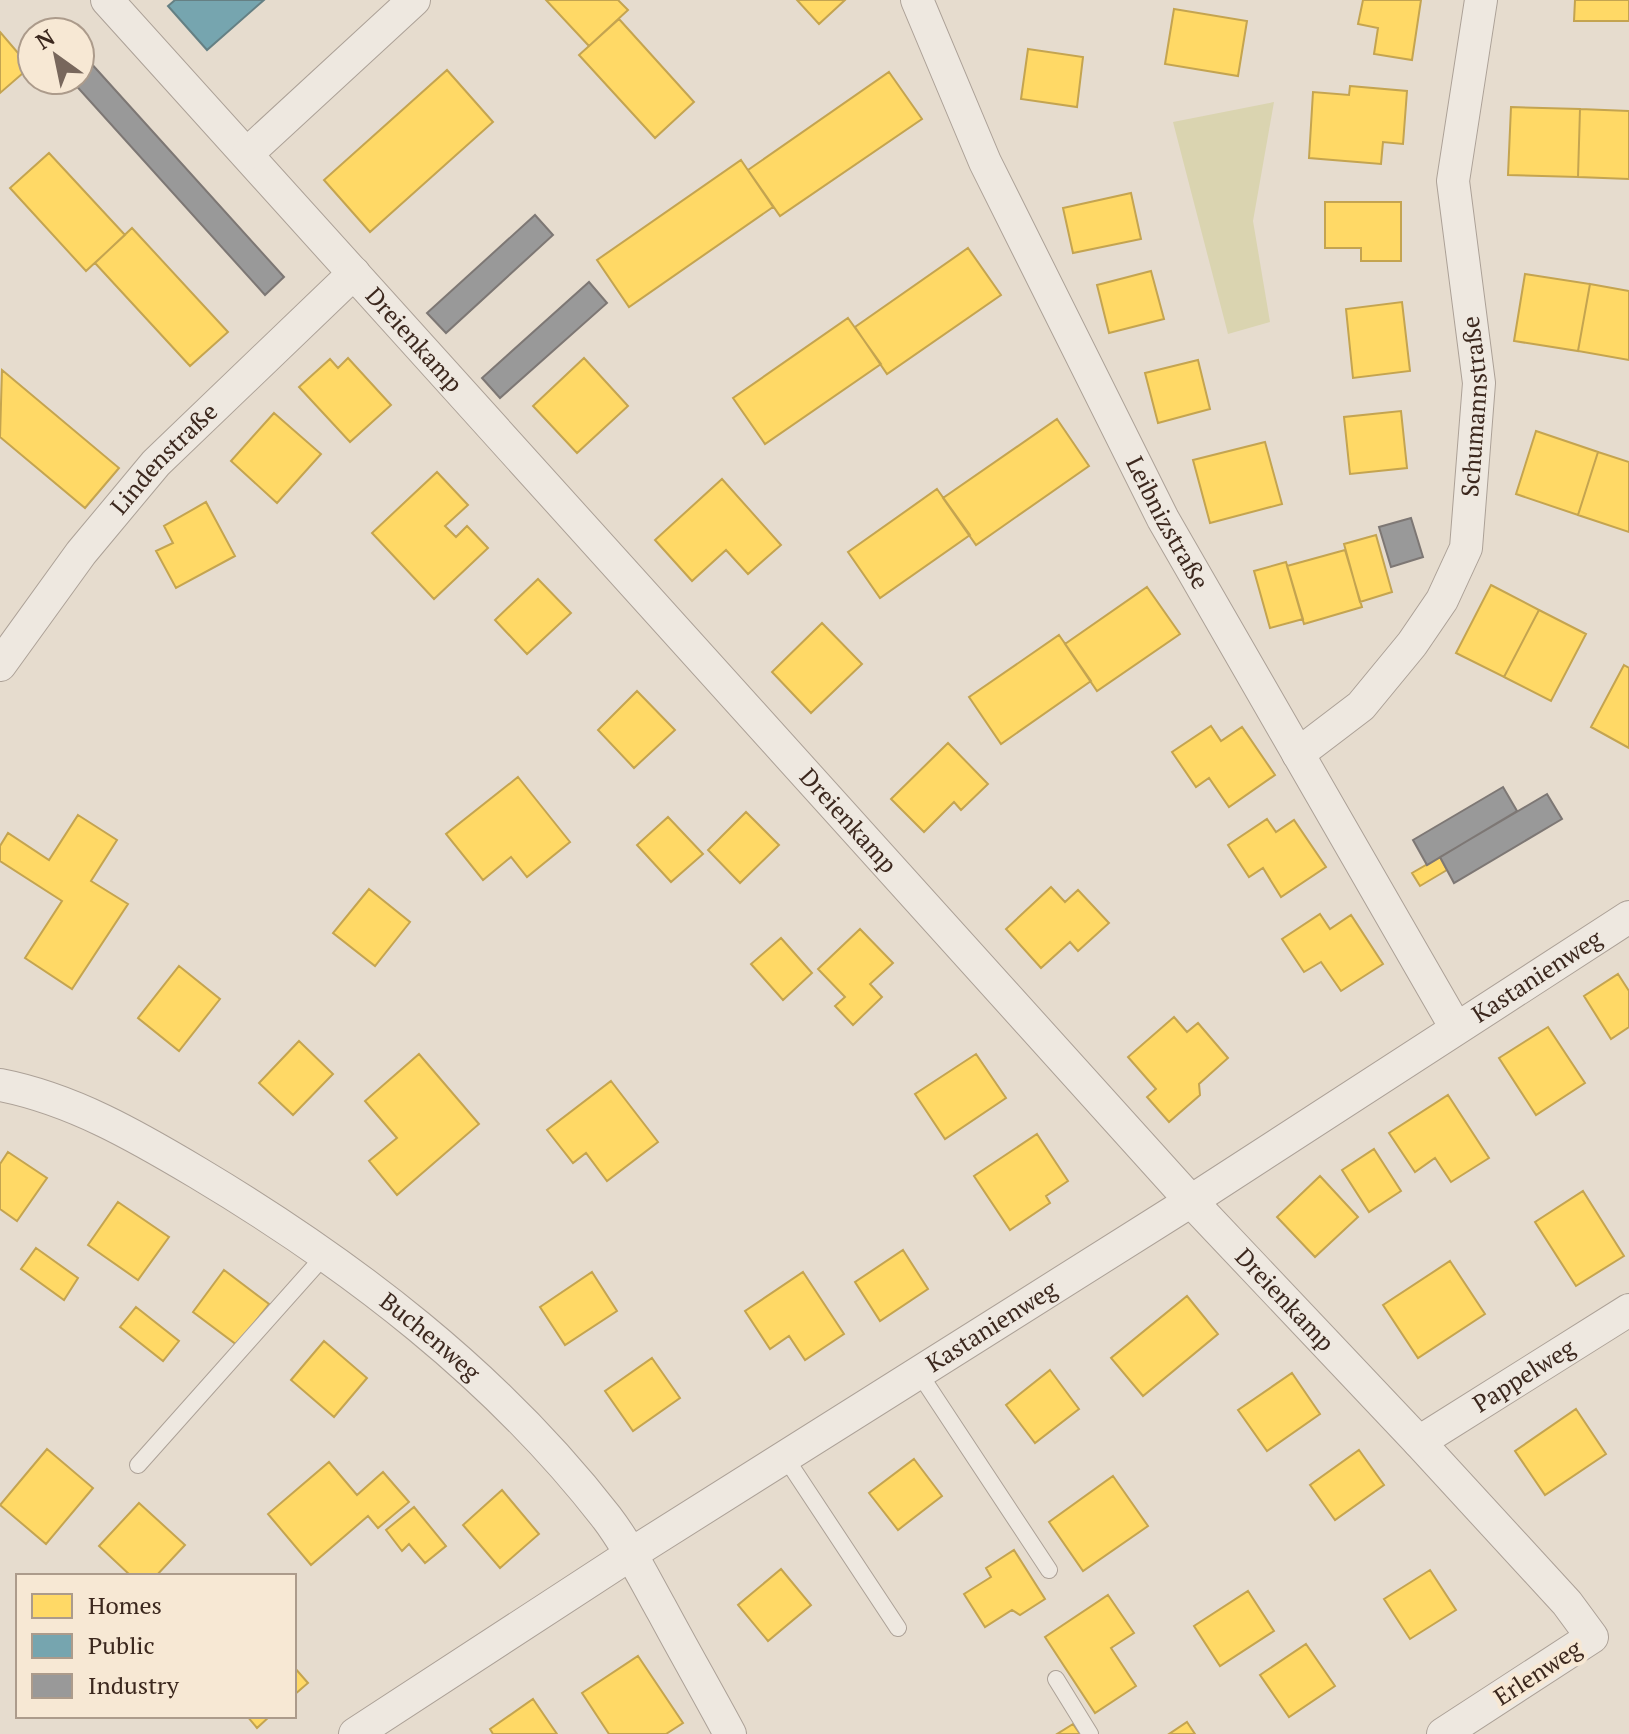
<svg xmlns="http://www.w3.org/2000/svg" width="1629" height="1734" font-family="'PT Serif',serif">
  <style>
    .green { fill: #dad4b0 }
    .homes { fill: #ffd966; stroke: #c4a450; stroke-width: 2 }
    .public { fill: #76a5af; stroke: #658084; stroke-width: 2 }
    .industry { fill: #999; stroke: #7d7774; stroke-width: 2 }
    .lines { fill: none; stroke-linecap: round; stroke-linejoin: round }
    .service-casing { stroke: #aca197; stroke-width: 18 }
    .minor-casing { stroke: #aca197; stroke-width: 34 }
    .service { stroke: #eee8e0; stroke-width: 16 }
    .minor { stroke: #eee8e0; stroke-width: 32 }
    .labels { text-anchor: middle; stroke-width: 8; stroke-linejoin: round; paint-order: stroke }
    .street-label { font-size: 24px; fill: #3c281e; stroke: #f7e8d4 }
  </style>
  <rect width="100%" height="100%" fill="#e6dcce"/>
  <path class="green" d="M1274 102 1253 221 1270 322 1228 334 1173 122Z"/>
  <path class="homes" d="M546 0H618L628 10 589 46Z
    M797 0H845L819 24Z
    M1363 0H1421L1412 60 1374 54 1378 28 1358 24Z
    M1575 0H1629V21H1574Z
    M1174 9 1247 21 1238 76 1165 64Z
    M619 19 694 102 655 138 579 55Z
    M0 32 30 67 0 93Z
    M1028 49 1083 57 1077 107 1021 99Z
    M447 70 493 122 370 232 324 180Z
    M889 72 922 119 780 216 748 170Z
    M1350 86 1407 91 1403 144 1383 142 1381 164 1309 158 1313 92 1349 95Z
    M1511 107 1580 109 1578 177 1508 175Z
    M1580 109 1629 111V179L1578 177Z
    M49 153 125 235 86 271 10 188Z
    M741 160 773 207 629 307 597 260Z
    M1131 193 1141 239 1073 253 1063 208Z
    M1325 202H1401V261H1361V248H1325Z
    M132 228 228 332 190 366 95 263Z
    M968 248 1001 295 887 374 855 327Z
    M1151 271 1164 319 1109 333 1097 285Z
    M1525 274 1590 284 1578 351 1514 341Z
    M1590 284 1629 291V360L1578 351Z
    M1402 302 1410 371 1353 378 1346 309Z
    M848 318 881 364 765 444 733 398Z
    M348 358 391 405 350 442 299 387 330 359 338 368Z
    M584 358 628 406 577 453 533 406Z
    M1198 360 1210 409 1158 423 1145 373Z
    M2 370 119 468 85 508 0 437Z
    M1401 411 1407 468 1350 474 1344 417Z
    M274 413 321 454 277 503 231 461Z
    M1057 419 1089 466 976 545 943 498Z
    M1536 431 1598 452 1578 515 1516 494Z
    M1265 442 1282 504 1210 523 1193 460Z
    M1598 452 1629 462V532L1578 515Z
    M437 472 468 505 445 526 456 537 467 526 488 548 434 599 372 533Z
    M722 479 781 545 748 574 726 550 692 581 655 540Z
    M937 489 970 535 880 598 848 552Z
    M206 502 235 556 176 588 156 551 173 543 164 526Z
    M1376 535 1392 592 1360 602 1344 544Z
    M1345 550 1362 607 1304 624 1287 566Z
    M1286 562 1303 619 1270 628 1254 571Z
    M538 579 571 613 527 654 495 620Z
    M1491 585 1539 610 1504 677 1456 653Z
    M1147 587 1180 634 1097 691 1065 644Z
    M1539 610 1586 634 1551 701 1504 677Z
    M822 623 862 664 811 713 772 672Z
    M1059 635 1091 681 1001 744 969 697Z
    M1624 665 1629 668V748L1591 727Z
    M637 691 675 730 634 768 598 730Z
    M1211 726 1221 741 1242 727 1275 775 1229 807 1209 778 1196 787 1172 752Z
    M948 743 988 784 961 810 954 802 924 832 891 799Z
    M518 777 570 842 527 877 511 857 483 880 446 834Z
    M746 812 779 845 740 883 708 850Z
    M78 815 117 840 91 881 128 904 72 989 25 958 62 901 0 861V846L8 833 49 860Z
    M668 817 703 854 671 882 637 845Z
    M1267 819 1276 832 1294 820 1326 867 1281 897 1263 868 1249 877 1228 845Z
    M1440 857 1447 870 1420 886 1412 873Z
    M1051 887 1065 902 1078 890 1109 923 1078 951 1070 942 1041 968 1006 929Z
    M369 889 410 922 375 966 333 933Z
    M1320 914 1330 929 1351 915 1383 964 1341 991 1321 962 1304 972 1282 939Z
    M860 929 893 963 870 984 882 997 853 1025 835 1006 845 997 818 969Z
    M781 938 812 973 783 1000 751 964Z
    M179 966 220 999 179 1051 138 1018Z
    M1618 974 1629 991V1027L1611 1039 1584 996Z
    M1174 1017 1187 1032 1198 1023 1228 1058 1199 1084 1200 1095 1169 1122 1147 1097 1156 1089 1128 1057Z
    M1548 1027 1585 1083 1536 1115 1499 1058Z
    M299 1041 333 1074 293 1115 259 1083Z
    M419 1054 479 1124 397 1195 369 1161 397 1138 365 1101Z
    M976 1054 1006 1098 945 1139 915 1094Z
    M611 1081 658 1142 607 1181 586 1153 573 1163 547 1130Z
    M1448 1095 1489 1158 1451 1182 1435 1158 1415 1172 1389 1133Z
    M1037 1134 1068 1181 1046 1196 1050 1203 1010 1230 974 1176Z
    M1374 1149 1401 1191 1369 1212 1342 1170Z
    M8 1152 47 1178 17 1221 0 1209V1164Z
    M1320 1176 1358 1217 1315 1257 1277 1217Z
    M1583 1191 1624 1256 1576 1286 1535 1222Z
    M118 1202 169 1237 138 1280 88 1245Z
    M36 1248 78 1278 64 1300 21 1269Z
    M903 1250 928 1289 880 1321 855 1282Z
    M1450 1261 1485 1314 1418 1358 1383 1305Z
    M224 1270 269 1304 237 1345 193 1312Z
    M592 1272 617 1311 565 1345 540 1307Z
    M803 1272 844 1334 805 1360 789 1336 770 1349 745 1311Z
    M1187 1296 1218 1334 1143 1396 1111 1358Z
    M136 1307 179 1341 163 1361 120 1327Z
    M324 1341 367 1378 334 1417 291 1380Z
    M652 1358 680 1398 633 1431 605 1391Z
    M1050 1370 1079 1409 1035 1443 1006 1405Z
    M1292 1373 1320 1414 1267 1451 1238 1410Z
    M1576 1409 1606 1454 1545 1495 1515 1451Z
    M47 1449 93 1488 46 1544 0 1505Z
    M1359 1450 1384 1485 1335 1520 1310 1485Z
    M914 1459 942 1496 898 1530 869 1493Z
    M329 1462 357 1495 383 1472 409 1502 378 1528 368 1516 311 1565 268 1514Z
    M1113 1476 1148 1526 1083 1571 1049 1522Z
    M502 1490 539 1534 500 1568 463 1525Z
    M139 1503 185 1545 156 1576H131L99 1546Z
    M414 1507 446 1546 425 1563 409 1544 402 1551 386 1530Z
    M1014 1550 1045 1599 1020 1615 1012 1610 985 1627 964 1594 991 1577 986 1568Z
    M781 1569 811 1605 768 1641 738 1605Z
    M1430 1570 1456 1610 1410 1639 1384 1599Z
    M1248 1591 1274 1631 1220 1666 1194 1626Z
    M1108 1595 1134 1633 1111 1648 1136 1686 1095 1713 1045 1637Z
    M1306 1644 1335 1686 1289 1717 1260 1675Z
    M638 1656 683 1723 666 1734H609L582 1693Z
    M294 1667 308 1683 294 1695Z
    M533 1699 557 1734H493L490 1729Z
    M247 1716H270L257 1728Z
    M1187 1722 1195 1734H1169Z
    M1073 1724 1080 1734H1057Z"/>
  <path class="public" d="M175 0H264L207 50 168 6Z"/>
  <path class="industry" d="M89 61 284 277 265 295 71 80H80V69Z
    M535 215 553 235 446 333 427 313Z
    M589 282 607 303 500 398 482 378Z
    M1411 518 1423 557 1391 567 1379 527Z
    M1503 787 1517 811 1427 865 1413 840Z
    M1547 794 1562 819 1454 883 1440 857Z"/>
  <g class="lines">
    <defs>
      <path id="service" d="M919 1373 1049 1570
        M785 1457 898 1628
        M138 1465 325 1255
        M1056 1679 1090 1734"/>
      <g id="minor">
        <path id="s1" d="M107 0 1191 1201 1419 1442 1567 1603 1592 1637 1443 1734"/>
        <path id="s2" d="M917 0 985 162 1163 519 1456 1028"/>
        <path d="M248 153 414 0"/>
        <path id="s3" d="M0 665 81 553 156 463 354 273"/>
        <path id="s4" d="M1298 754 1361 706 1412 644 1442 600 1466 548 1479 383 1453 181 1481 0"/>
        <path id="s5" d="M0 1085C72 1099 136 1136 198 1173 352 1265 497 1376 607 1518 629 1547 645 1580 663 1612 685 1653 708 1693 730 1734"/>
        <path id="s6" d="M1419 1442 1629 1310"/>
        <path id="s7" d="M355 1734 631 1554 1191 1201 1629 917"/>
      </g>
    </defs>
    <use href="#service" class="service-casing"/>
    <use href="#minor" class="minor-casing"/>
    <use href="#service" class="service"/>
    <use href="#minor" class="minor"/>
  </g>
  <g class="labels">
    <g class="street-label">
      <text dy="8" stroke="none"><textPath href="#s1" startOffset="458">Dreienkamp</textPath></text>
      <text dy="8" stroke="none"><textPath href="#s4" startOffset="412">Schumannstraße</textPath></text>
      <text dy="8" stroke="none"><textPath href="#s3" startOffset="264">Lindenstraße</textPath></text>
      <text dy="8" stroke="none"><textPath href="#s2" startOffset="580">Leibnizstraße</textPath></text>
      <text dy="8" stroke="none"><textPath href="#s1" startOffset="1106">Dreienkamp</textPath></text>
      <text dy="8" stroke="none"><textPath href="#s7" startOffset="1404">Kastanienweg</textPath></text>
      <text dy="8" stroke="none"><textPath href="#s1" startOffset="1754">Dreienkamp</textPath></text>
      <text dy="8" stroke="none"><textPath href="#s7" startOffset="756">Kastanienweg</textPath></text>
      <text dy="8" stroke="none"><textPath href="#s5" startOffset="502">Buchenweg</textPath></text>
      <text dy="8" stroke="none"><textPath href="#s6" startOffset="124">Pappelweg</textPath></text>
      <text transform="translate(1538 1673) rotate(-33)" y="8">Erlenweg</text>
    </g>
  </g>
  <rect x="16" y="1574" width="280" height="144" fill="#f7e8d4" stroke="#ac9b8b" stroke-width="2"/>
  <rect x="32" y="1594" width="40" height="24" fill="#ffd966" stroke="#ac9b8b" stroke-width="2"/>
  <text x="88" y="1614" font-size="24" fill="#3c281e">Homes</text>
  <rect x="32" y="1634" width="40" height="24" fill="#76a5af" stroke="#ac9b8b" stroke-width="2"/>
  <text x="88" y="1654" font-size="24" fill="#3c281e">Public</text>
  <rect x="32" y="1674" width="40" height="24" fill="#999999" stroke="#ac9b8b" stroke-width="2"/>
  <text x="88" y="1694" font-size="24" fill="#3c281e">Industry</text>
  <g transform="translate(56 56) rotate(327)"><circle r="38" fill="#f7e8d4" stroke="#ac9b8b" stroke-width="2"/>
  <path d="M0-6L14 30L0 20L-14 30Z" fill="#78675c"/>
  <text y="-12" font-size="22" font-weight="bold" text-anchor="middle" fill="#3c281e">N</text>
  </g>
</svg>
